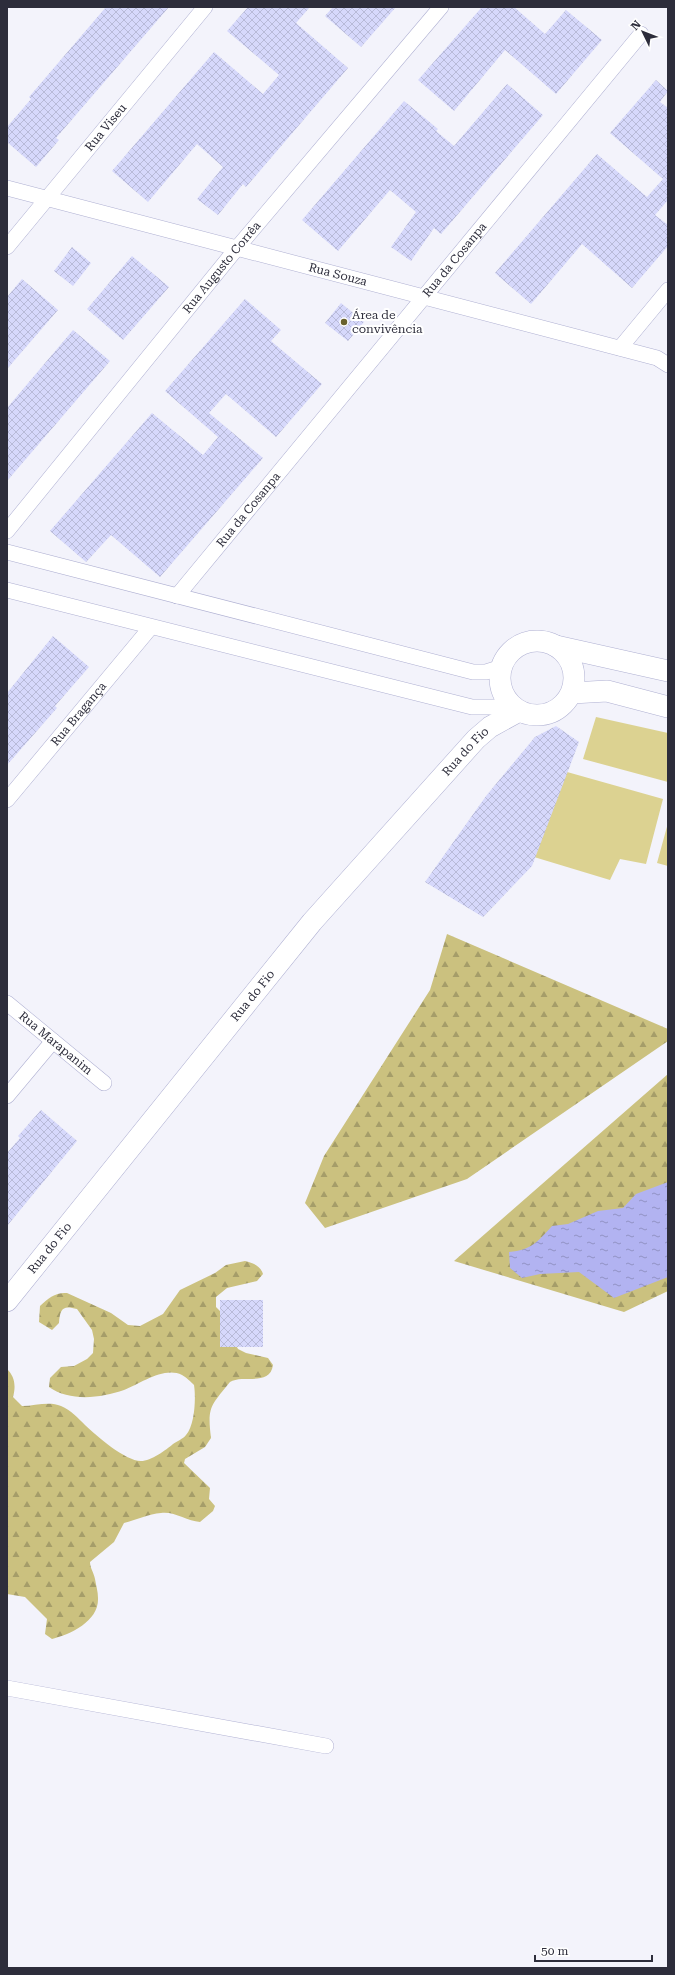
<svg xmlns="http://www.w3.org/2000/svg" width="675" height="1975" font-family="'Roboto Serif',serif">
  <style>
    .forest { fill: url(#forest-firs) }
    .park { fill: #dcd291 }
    .water { fill: url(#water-ripples) }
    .building { fill: url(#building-cross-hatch) }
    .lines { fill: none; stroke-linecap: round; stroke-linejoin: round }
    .street-casing { stroke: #afb0d2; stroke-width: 16 }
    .secondary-casing { stroke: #afb0d2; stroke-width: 22 }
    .street { stroke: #fff; stroke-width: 15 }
    .secondary { stroke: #fff; stroke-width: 21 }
    .poi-dot { fill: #69612e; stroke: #fff; stroke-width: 1.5 }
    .labels { text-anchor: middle; stroke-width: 4; stroke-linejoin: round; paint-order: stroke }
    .street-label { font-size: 12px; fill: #2d2d3b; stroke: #fff }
    .poi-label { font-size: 12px; fill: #2d2d3b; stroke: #fff; text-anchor: start }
  </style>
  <defs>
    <pattern id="forest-firs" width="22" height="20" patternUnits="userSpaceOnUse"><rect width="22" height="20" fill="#cbc17f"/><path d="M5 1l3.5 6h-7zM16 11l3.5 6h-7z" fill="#a59d69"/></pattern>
    <pattern id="water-ripples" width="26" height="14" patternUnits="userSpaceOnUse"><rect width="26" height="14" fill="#b2b3f1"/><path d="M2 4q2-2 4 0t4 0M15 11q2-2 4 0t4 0" fill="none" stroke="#9192c4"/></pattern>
    <pattern id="building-cross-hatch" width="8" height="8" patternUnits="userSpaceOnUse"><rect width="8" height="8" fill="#d6d8fb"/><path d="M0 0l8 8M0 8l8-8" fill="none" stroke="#b8bad8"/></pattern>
  </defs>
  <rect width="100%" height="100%" fill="#f3f3fb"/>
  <path class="forest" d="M447 934 668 1029V1041L467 1179 325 1228 305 1203 324 1156 430 990Z
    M668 1074V1291L624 1312 454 1261Z
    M245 1261C253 1263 260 1265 263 1274L257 1281 227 1288 216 1297V1307L231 1322 234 1342 238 1349 246 1353 268 1358 273 1365C270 1387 242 1374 230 1382 211 1406 207 1406 211 1438L205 1447 185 1459 184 1463 210 1488 209 1499 215 1506 213 1511 200 1522C187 1521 174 1511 161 1513 149 1514 136 1520 124 1523L114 1542 90 1562C90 1568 94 1573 95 1579 96 1585 98 1592 98 1598 99 1621 71 1634 52 1639L45 1634 47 1619 25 1597 7 1594V1369C15 1377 16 1386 13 1397L22 1406C35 1406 49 1401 61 1406 71 1410 78 1418 85 1425 97 1436 125 1461 141 1461 151 1461 166 1450 173 1444 177 1441 183 1439 186 1435 195 1425 196 1397 194 1385 191 1382 186 1377 182 1375 164 1366 140 1384 124 1390 101 1398 70 1402 49 1387L50 1378 61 1367 74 1366 87 1359 93 1353 94 1339 92 1330 77 1309C63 1305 60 1308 59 1323L52 1330 39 1322 40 1306C48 1298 56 1292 67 1293L111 1313 128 1325 140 1326 163 1314 180 1290 215 1273 226 1265Z"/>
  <path class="park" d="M596 717 668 733V782L583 759Z
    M560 770 663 799 646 864 620 859 610 880 534 857Z
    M668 823V866L657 863Z"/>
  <path class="water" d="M668 1182V1277L614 1298 579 1272 540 1274 522 1278 510 1268 509 1252C532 1250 537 1242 552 1226L568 1224 598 1211 623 1208 636 1194Z"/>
  <path class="building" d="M106 7H169L56 138 59 140 36 167 7 142V127L31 99 29 97Z
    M248 7H310L296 23 348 68 246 187 243 184 218 215 197 199 223 167 197 144 148 202 112 171 214 52 263 94 279 75 227 31Z
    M333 7H396L361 47 325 16Z
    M482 7H514L545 34 566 10 602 40 556 94 505 50 454 111 418 80Z
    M656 80 668 91 660 102 668 108V200L655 215 668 225V246L632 288 582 244 531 304 495 273 597 154 647 197 663 179 610 133Z
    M507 84 543 115 441 234 434 228 411 261 391 247 416 212 390 190 338 251 302 220 404 101 438 129 436 131 454 146Z
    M72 247 91 263 73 286 54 271Z
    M132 256 169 287 123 340 87 309Z
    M22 279 58 310 7 369V297Z
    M245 299 281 330 271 341 322 384 276 437 226 394 209 413 263 458 160 577 111 535 86 562 50 531 152 413 203 455 218 437 165 391Z
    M341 303 364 322 348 341 325 323Z
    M73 330 110 361 7 481V408Z
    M53 636 89 667 55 706 57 708 7 765V693Z
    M556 726 579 742 532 866 483 917 425 882 486 796 535 737Z
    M41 1110 77 1141 7 1226V1153L20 1138 18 1136Z
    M220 1300H263V1347H220Z"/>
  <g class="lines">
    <defs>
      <g id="street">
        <path id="s1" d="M7 188 657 358 668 365"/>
        <path id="s2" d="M7 247 205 7"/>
        <path d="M620 348 668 290"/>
        <path id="s3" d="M7 531 237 248 441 7"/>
        <path d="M7 552 473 672H486L502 667"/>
        <path d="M7 590 472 707H513"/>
        <path id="s4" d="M177 596 641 34"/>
        <path id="s5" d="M7 800 151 627"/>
        <path id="s6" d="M7 1003 104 1083"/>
        <path d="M7 1096 53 1041"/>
        <path d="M7 1688 326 1746"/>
      </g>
      <g id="secondary">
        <circle cx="537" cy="678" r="37"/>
        <path d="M556 646 668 671"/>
        <path d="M572 693 607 691 668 707"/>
        <path id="s7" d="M7 1301 312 922 476 739 490 727 519 711"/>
      </g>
    </defs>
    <use href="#street" class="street-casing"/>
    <use href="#secondary" class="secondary-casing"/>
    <use href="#street" class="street"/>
    <use href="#secondary" class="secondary"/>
  </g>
  <circle class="poi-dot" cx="344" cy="322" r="4"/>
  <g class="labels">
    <g class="street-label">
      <text dy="4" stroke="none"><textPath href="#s2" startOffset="155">Rua Viseu</textPath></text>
      <text dy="4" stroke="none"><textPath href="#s4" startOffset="436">Rua da Cosanpa</textPath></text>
      <text dy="4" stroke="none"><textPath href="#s3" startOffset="340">Rua Augusto Corrêa</textPath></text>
      <text dy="4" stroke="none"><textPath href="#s1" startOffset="342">Rua Souza</textPath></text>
      <text dy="4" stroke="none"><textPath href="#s4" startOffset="112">Rua da Cosanpa</textPath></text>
      <text dy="4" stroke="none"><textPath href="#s5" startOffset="112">Rua Bragança</textPath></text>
      <text dy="4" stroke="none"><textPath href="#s7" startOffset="716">Rua do Fio</textPath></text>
      <text dy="4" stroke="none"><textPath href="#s7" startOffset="392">Rua do Fio</textPath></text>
      <text dy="4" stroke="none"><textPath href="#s6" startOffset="63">Rua Marapanim</textPath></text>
      <text dy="4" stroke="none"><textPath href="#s7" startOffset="68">Rua do Fio</textPath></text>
    </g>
    <g class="poi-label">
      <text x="352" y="319">Área de<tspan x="352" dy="14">convivência</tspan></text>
    </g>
  </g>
  <rect width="675" height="1975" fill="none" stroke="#2d2d3b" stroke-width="16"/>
  <g transform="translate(643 32) rotate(313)" stroke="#ffffff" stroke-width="3" paint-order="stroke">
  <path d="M0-3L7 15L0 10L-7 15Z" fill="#2d2d3b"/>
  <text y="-6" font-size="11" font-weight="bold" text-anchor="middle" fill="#2d2d3b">N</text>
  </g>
  <path d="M535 1955v6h117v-6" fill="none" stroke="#2d2d3b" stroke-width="2"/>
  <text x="541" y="1955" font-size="12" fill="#2d2d3b" stroke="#ffffff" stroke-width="3" paint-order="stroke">50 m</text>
</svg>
